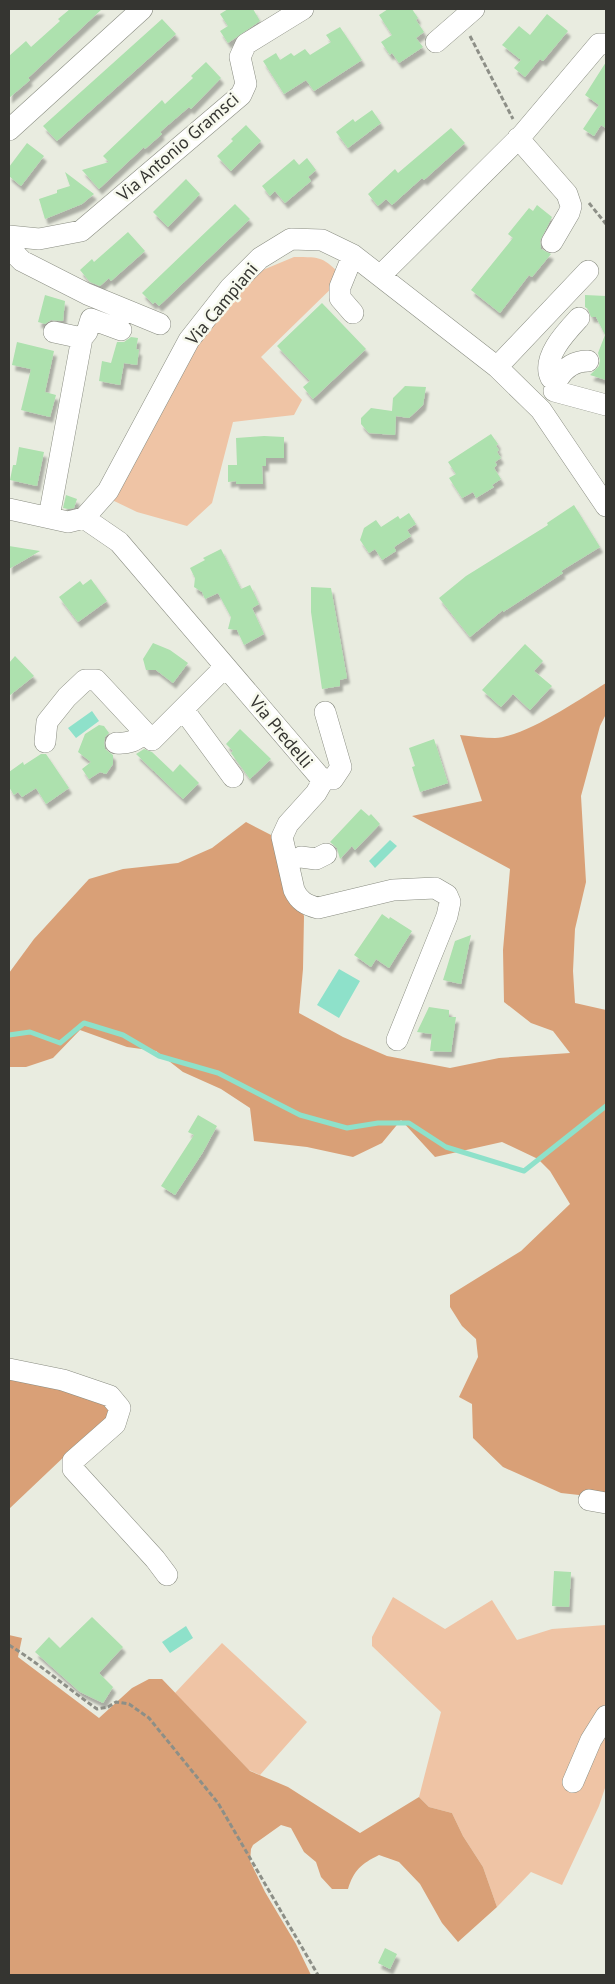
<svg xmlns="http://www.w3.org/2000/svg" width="615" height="1984" font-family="'PT Sans',sans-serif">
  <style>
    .green { fill: #efc4a5 }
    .forest { fill: #d9a077 }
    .water { fill: #8ee1ca }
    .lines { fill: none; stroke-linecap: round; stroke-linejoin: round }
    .stream { stroke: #8ee1ca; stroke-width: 5 }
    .building { fill: #ade1ae; filter: url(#shadow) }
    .minor-casing { stroke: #8a8d82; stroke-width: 22 }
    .path { stroke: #8d8f87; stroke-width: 3; stroke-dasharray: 5 2.5; stroke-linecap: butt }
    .minor { stroke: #fff; stroke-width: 21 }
    .labels { text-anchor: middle; stroke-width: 5; stroke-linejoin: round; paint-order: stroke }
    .street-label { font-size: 18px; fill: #353531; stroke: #f7f9ed }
  </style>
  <defs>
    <filter id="shadow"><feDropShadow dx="3" dy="5.5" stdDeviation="1" flood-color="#0004"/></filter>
  </defs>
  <rect width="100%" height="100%" fill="#e9ece0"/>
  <path class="green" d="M294 257C322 257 323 257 343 277L261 357 302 400 294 415 233 422 212 503 187 526 137 512 110 499 221 305 258 272Z
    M393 1597 445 1629 492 1600 517 1640 552 1629 606 1625V1785L599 1806 562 1885 531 1872 497 1907 483 1867 463 1836 452 1813 429 1807 419 1797 441 1712 372 1646V1637Z
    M222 1643 307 1722 260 1775 249 1770 175 1693Z"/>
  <path class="forest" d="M606 683V714L600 726 581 796 586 882 575 929 573 971 575 1003 606 1010V1498L561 1493 503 1467 473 1438 472 1404 459 1397 478 1357 476 1339 462 1326 450 1307V1295L521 1251 570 1204 550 1171 538 1159 502 1142 435 1157 401 1120 382 1143 353 1157 307 1147 254 1141 250 1108 221 1089 183 1072 156 1051 127 1047 80 1030 53 1058 26 1067H9V973L34 939 89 879 123 869 178 863 212 848 246 822 273 836 304 916 303 969 299 1013 343 1037 387 1056 450 1068 499 1058 570 1053 553 1031 531 1023 504 1002 503 950 510 869 412 816 482 801 460 735C471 736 484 738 495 738 525 737 580 699 606 683Z
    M9 1370 91 1398 112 1409 108 1423 68 1453 9 1509Z
    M9 1635 22 1638 18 1657 99 1718 132 1688 149 1679H162L250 1771 288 1787 360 1833 419 1797 429 1807 452 1813 463 1836 483 1867 497 1907 458 1942 442 1923 420 1884 399 1862 379 1855C361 1864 354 1870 348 1889H332L321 1877 316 1862 304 1852 291 1828 281 1825 253 1845 251 1849 250 1861 265 1892 296 1944 311 1975H9Z"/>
  <path class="water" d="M92 711 99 721 76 738 68 728Z
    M390 840 397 846 375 868 369 861Z
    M339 969 360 981 339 1018 317 1005Z
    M186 1626 193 1638 170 1653 162 1642Z"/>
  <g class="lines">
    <path class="stream" d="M9 1035 30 1032 60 1043 84 1023 123 1035 159 1056 218 1073 300 1115 347 1128 378 1123H409L446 1147 524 1171 606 1106"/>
  </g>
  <path class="building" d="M70 9H102L28 78 30 80 9 98V56L26 41 31 47 60 21 58 19Z
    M228 9H253L260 21 228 43 220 31 228 26 220 14Z
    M388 9H412L418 18 416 20 424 32 416 38 423 47 399 63 392 53 390 55 381 42 392 35 379 15Z
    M547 14 568 31 543 61 540 59 525 77 514 68 521 60 502 45 519 26 530 35Z
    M162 19 176 34 57 141 43 126Z
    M340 27 362 60 314 91 306 80 284 94 263 61 276 53 280 60 291 53 294 56 305 49 310 55 331 42 326 35Z
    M206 62 221 78 191 109 189 107 160 132 162 134 145 149 144 147 99 189 82 170 109 162 103 156 162 100 165 104 193 78 191 76Z
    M606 62V128L601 125 594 136 583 129 599 105 585 95Z
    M372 110 381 123 348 148 336 132 353 119 355 122Z
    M246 125 261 141 231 171 217 156 233 141 231 139Z
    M451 128 465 143 424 180 422 178 392 205 386 199 378 206 368 194 395 169 398 173Z
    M27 143 44 156 21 186 9 176V167Z
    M307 158 316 170 308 177 311 181 285 203 275 191 270 196 262 186 294 159 299 165Z
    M65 172 94 194 82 204 45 219 39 199 57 193V190L70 186Z
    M186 179 200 194 168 227 153 212Z
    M235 204 250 219 159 306 155 302 153 304 142 293Z
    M537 205 552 217 540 241 541 249 551 254 532 277 529 275 500 313 471 290 513 238 508 234 529 208 533 211Z
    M128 232 145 251 111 281 109 278 100 286 90 282 80 270 92 259 94 262Z
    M45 295 65 301 63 321 51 320 45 324 38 322Z
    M585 295 606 296V380L590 375 599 366 600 360 598 353 605 335 596 317H591L588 309 585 307Z
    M322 303 366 349 313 399 303 387 310 381 277 346Z
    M131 337 138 338 136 349 139 350 137 365 124 363 120 385 99 381 102 361 111 363 117 342H124Z
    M17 342 54 351 45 392 56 395 50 417 21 410 31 369 12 365Z
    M405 386 426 387 423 405 409 418 396 416 395 435 369 433 361 424V418L371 408 392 411 393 398Z
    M491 434 498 444 496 446 499 450 497 452 501 458 495 462 497 465 494 468 501 479 492 485 494 487 476 498 473 492 462 498 449 478 456 474 448 462Z
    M264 436 284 437V458H266V466H262L263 484H236V481L228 482V465H237L236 438Z
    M19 447 44 452 37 486 10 480 13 465H16Z
    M66 495 77 499 74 508 68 509 63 508Z
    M574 505 600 547 561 571 563 573 503 612V610L470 637 439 598 466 576 548 525 547 523Z
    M409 513 416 524 407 530 411 536 394 547 396 551 382 560 375 549 369 553 360 540 364 528 376 520 381 527 398 516 400 519Z
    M9 546 40 551 9 569Z
    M221 549 241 589 250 585 259 604 252 608 264 634 244 645 237 630 228 629 231 617 218 593 205 599 202 592 194 587 195 578 190 568 205 560 203 558Z
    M91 579 107 601 78 622 59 597 80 581 83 585Z
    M311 587 331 588 347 678 340 680V686L322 689 311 612Z
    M153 643 170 650 188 663 173 683 156 670H146L143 659Z
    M525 644 543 661 534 671 552 686 530 710 513 694 501 707 482 690Z
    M15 656 34 676 9 696V663Z
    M99 725 104 726 109 733 105 737 104 743 105 749 113 755V764L106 774 100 772 89 779 82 769 91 762 78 752 85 734Z
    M240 729 271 759 250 779 231 753 233 751 226 744Z
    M434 739 448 783 420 792 412 767 415 766 409 748Z
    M144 749 152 752 173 772 180 764 199 783 183 799 136 754Z
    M41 754H46L69 788 46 804 36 788 22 797 18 792 14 795 9 787V772L23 762 24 765Z
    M361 809 369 816 371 814 380 824 355 850 352 846 340 859 337 848 330 842Z
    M382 914 389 919 390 917 412 931 389 968 376 959 371 967 354 955Z
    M471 935 461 984 443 980 455 941Z
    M429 1007 449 1010V1017H456L451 1052 430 1051 432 1034 417 1032Z
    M198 1115 217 1126 203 1152 175 1195 161 1186 194 1135 188 1132Z
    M554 1571 571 1572 569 1607 552 1606Z
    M92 1617 123 1647 99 1673 113 1687 103 1703 80 1692 35 1652 49 1637 60 1648Z
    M385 1948 397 1954 390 1969 378 1963Z"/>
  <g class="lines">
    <defs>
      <path id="minor" d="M436 42 474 9
        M9 130 142 9
        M518 138 567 194 571 206 569 213 552 242
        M9 236 39 239 81 231 241 95 246 84 240 57 246 44 303 9
        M9 248 22 261 87 294 160 324
        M353 255 340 287V298L353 313
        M381 275 522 135 599 44H606
        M82 338 87 332 91 319 121 330
        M497 367 588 271
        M551 378C541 358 566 332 579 318
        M558 379C565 367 575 361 588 361
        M554 391 606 405
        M9 509 68 522 84 518
        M49 517 82 338 54 332
        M84 518 108 491 189 340 230 288 260 258 291 239 322 240 353 255 497 367 541 410 606 506
        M84 518 119 542 319 776 324 779H333L341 767 325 712
        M183 709 233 777
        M45 742 47 722 67 697 85 680H96L152 740 225 667
        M116 743C129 744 135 741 145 733
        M324 779 316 793 288 824 282 837 294 890C299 901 306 905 318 908L393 890 435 888 447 895 450 902 447 916 397 1040
        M301 857 316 859 326 854
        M9 1369 63 1380 110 1396 120 1408 115 1424 73 1461V1469L155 1559 167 1575
        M589 1500 606 1503
        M573 1782 591 1740 606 1716"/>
    </defs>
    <use href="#minor" class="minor-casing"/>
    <path class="path" d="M470 36 513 119
      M589 203 606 224
      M9 1645C40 1664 67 1688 97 1709L108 1707 116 1702 129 1704 149 1718 218 1803 318 1975"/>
    <use href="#minor" class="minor"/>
  </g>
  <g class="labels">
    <g class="street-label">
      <text transform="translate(178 147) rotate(-41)" y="6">Via Antonio Gramsci</text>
      <text transform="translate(222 304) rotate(-50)" y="6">Via Campiani</text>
      <text transform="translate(281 732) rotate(50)" y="6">Via Predelli</text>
    </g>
  </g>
  <rect width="615" height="1984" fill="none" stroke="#353531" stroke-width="20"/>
</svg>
